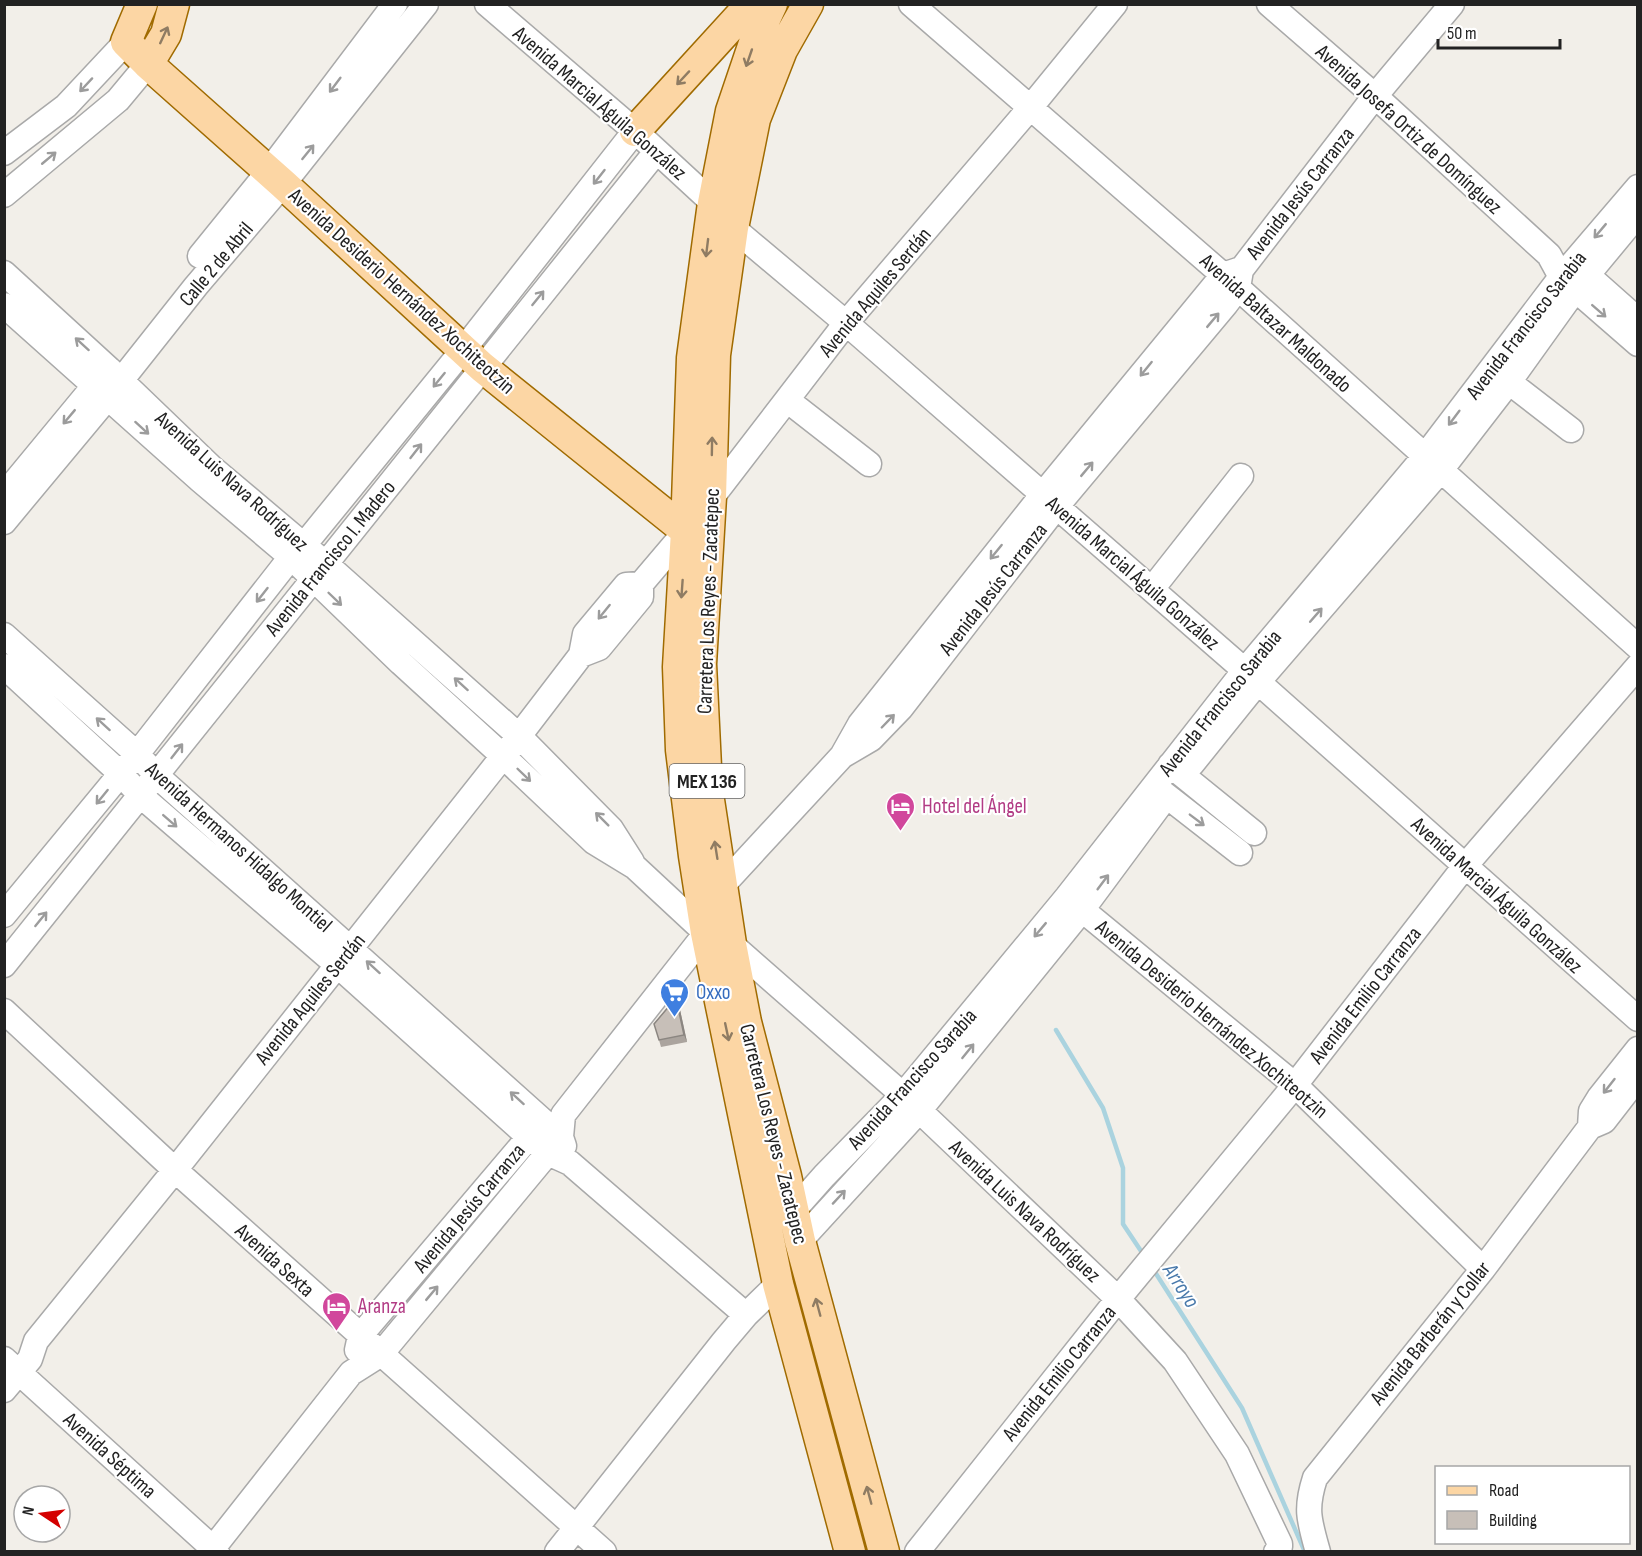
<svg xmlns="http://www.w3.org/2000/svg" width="1642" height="1556" font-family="'Sofia Sans Condensed',sans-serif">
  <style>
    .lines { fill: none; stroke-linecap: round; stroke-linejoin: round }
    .stream { stroke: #aad3df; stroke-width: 4.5 }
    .minor-casing { stroke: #a9a9a9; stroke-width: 27 }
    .major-casing { stroke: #a06b00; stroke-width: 33 }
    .minor { stroke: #fff; stroke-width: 24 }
    .major { stroke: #fcd6a4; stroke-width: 30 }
    .wall { fill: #aba49e }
    .shaded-wall { fill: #8b8681 }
    .building { fill: #c7bfb8; stroke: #8b8681; stroke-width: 1.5 }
    .oneway { stroke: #8f7c63 }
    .oneway2 { stroke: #9c9c9c }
    .labels { text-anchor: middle; stroke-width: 4.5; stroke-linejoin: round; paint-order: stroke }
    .shield { fill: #fff; stroke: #646464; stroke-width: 1.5 }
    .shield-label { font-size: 20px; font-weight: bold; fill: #222 }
    .street-label { font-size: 21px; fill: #222; stroke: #fff }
    .hotel-label { font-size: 21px; fill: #b23c85; stroke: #fff; text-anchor: start }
    .shop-label { font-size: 21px; fill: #366cbe; stroke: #fff; text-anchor: start }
    .water-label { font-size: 22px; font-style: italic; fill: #4a7aab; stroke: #fff }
  </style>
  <rect width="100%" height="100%" fill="#f2efe9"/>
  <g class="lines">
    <path class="stream" d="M1056 1030 1103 1108 1123 1168V1224L1145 1257
      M1153 1269 1242 1408 1305 1552"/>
    <defs>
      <path id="minor" d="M487 4 635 131 713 203 733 228 846 323 1258 682 1638 1019
        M911 4 1238 288 1638 647
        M1269 4 1375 96 1549 255 1561 277 1638 344
        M4 153 66 106 126 42
        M4 195 118 100 148 64
        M200 256 269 171 395 4
        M1576 265 1638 320
        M4 273 109 369 211 467 326 564 519 736 611 829 632 862
        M4 305 200 480 291 557 401 663 503 756 594 842 635 867 706 933 563 1115 561 1137 381 1354 351 1373 210 1552
        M1509 382 1571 430
        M787 400 869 464
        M4 495 104 374
        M4 522 108 397 196 286 283 184 426 4
        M1152 589 1241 476
        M4 635 137 754 157 776 561 1137 564 1146
        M581 655 599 648 641 597V584L686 531 846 323 1030 108 1115 4
        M4 666 121 774 141 796 336 964 529 1137 548 1153 570 1163 746 1315
        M842 756 871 739 901 708 1057 506 1226 304 1238 288 1241 270 1375 96 1452 4
        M1192 764 1258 682 1441 470 1509 382 1575 290 1638 214
        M1170 765 1254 833
        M1154 786 1240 853
        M722 886 842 756 860 724 1043 494 1223 275 1238 270
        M1069 899 1295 1085 1483 1269
        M4 915 137 754 291 557 304 545 463 350 635 131
        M731 944 903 1095 1118 1299 1175 1361 1237 1454 1280 1544V1547L1276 1552
        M4 965 656 152
        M4 1011 175 1170 604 1552
        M1590 1127 1591 1111 1599 1098 1638 1049
        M793 1211 824 1176 903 1095 1067 897 1245 670 1425 456 1561 277 1638 187
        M800 1241 919 1111 1082 910 1165 798
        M357 1350 360 1336 540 1124
        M4 1359 217 1552
        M4 1390 30 1359 36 1341 175 1170 519 736 581 655 585 634 626 585 641 584
        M557 1552 724 1341 746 1315 778 1284
        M917 1552 1118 1299 1295 1085 1465 866 1638 666
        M1318 1552C1309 1520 1305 1509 1315 1478L1483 1269 1590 1127 1604 1121 1638 1077"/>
      <path id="major" d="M142 4 126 42 148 64 283 184 482 367 686 531
        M772 4 754 43 731 111 713 203 692 358 686 531 678 667 681 750 694 856 706 933 778 1284 850 1552
        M808 4 782 50 755 119 733 228 715 355 711 497 701 664 707 787 731 944 746 1022 786 1176 800 1241 884 1552
        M148 64 166 34 174 4
        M635 131 751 4"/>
    </defs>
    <use href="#minor" class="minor-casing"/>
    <use href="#major" class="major-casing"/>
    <use href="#minor" class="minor"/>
    <use href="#major" class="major"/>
  </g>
  <path class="wall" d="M676 998 679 1005 687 1042 661 1047 659 1040Z"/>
  <path class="shaded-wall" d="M676 998 679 1005 687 1042 684 1035Z"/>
  <path class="building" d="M676 998 684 1035 659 1040 654 1024Z"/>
  <defs><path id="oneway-shaft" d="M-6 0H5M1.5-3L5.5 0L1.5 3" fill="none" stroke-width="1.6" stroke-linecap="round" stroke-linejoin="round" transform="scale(1.5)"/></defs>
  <g class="oneway">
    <use href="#oneway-shaft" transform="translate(164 35) rotate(-65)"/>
    <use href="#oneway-shaft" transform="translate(749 58) rotate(109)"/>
    <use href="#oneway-shaft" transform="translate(683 78) rotate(133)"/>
    <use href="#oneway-shaft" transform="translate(707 248) rotate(97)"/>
    <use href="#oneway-shaft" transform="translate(712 446) rotate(-89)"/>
    <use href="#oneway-shaft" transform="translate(682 589) rotate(94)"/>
    <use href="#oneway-shaft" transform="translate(716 850) rotate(-99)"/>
    <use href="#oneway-shaft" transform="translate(727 1032) rotate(78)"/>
    <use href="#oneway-shaft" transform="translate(818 1307) rotate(-105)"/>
    <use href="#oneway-shaft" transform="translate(869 1495) rotate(-105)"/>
  </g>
  <g class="oneway2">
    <use href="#oneway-shaft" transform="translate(86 85) rotate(133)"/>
    <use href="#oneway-shaft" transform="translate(335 85) rotate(127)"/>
    <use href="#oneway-shaft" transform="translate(308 152) rotate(-51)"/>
    <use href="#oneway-shaft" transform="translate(49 158) rotate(-40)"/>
    <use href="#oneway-shaft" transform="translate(599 177) rotate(128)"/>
    <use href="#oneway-shaft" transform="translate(1600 231) rotate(130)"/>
    <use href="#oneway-shaft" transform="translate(538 298) rotate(-51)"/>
    <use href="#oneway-shaft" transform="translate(1599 311) rotate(41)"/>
    <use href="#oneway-shaft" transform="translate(1213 320) rotate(-50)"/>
    <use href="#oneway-shaft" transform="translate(82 344) rotate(-138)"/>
    <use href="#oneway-shaft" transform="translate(1146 369) rotate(129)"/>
    <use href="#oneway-shaft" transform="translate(439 380) rotate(129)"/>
    <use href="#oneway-shaft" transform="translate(69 417) rotate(130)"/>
    <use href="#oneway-shaft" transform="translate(1454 418) rotate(127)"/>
    <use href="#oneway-shaft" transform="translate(142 428) rotate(42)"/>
    <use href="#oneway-shaft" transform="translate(416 451) rotate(-52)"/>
    <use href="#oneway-shaft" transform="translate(1087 469) rotate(-50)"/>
    <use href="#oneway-shaft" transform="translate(996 552) rotate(129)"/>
    <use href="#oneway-shaft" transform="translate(262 595) rotate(128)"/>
    <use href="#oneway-shaft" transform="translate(335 599) rotate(44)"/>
    <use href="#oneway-shaft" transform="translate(604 612) rotate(129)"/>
    <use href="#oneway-shaft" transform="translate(1316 615) rotate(-49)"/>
    <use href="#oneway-shaft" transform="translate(461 684) rotate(-138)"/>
    <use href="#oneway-shaft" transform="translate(888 721) rotate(-46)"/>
    <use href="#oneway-shaft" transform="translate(103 724) rotate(-138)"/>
    <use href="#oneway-shaft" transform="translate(177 751) rotate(-52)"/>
    <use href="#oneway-shaft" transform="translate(524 775) rotate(44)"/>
    <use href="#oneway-shaft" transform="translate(102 797) rotate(129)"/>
    <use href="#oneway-shaft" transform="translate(602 819) rotate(-135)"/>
    <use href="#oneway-shaft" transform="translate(1197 820) rotate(37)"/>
    <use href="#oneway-shaft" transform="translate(170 821) rotate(41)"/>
    <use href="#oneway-shaft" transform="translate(1103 882) rotate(-53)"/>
    <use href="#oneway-shaft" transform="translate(41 919) rotate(-51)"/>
    <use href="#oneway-shaft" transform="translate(1040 930) rotate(130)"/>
    <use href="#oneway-shaft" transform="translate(373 967) rotate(-138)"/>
    <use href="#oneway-shaft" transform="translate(968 1051) rotate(-51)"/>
    <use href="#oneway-shaft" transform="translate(1609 1086) rotate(128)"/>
    <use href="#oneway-shaft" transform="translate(517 1098) rotate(-138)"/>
    <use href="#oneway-shaft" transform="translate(839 1197) rotate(-47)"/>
    <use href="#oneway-shaft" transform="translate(432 1293) rotate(-50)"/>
  </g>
  <defs>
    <symbol id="hotel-pin" viewBox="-11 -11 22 30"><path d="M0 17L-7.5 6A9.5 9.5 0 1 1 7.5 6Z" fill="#d1479c" stroke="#fff"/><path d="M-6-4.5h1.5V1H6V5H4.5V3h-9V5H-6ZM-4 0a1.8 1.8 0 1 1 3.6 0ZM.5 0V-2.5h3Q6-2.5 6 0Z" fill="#fff"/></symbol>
    <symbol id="supermarket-pin" viewBox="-11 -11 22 30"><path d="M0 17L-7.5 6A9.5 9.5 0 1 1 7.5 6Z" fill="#3f7fe0" stroke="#fff"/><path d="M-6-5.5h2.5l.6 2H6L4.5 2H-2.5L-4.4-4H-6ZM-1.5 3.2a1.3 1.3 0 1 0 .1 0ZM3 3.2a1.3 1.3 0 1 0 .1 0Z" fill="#fff"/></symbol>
  </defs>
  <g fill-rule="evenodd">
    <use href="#hotel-pin" x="884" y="790" width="33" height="45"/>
    <use href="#supermarket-pin" x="658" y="976" width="33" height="45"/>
    <use href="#hotel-pin" x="320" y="1290" width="33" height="45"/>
  </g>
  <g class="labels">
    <rect class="shield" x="669.5" y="764" width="75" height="34" rx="4.5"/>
    <g class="shield-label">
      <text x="707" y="788">MEX 136</text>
    </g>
    <g class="street-label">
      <text transform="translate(600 103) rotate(41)" y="7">Avenida Marcial Águila González</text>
      <text transform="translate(1409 129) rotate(42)" y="7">Avenida Josefa Ortiz de Domínguez</text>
      <text transform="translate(1300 193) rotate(-52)" y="7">Avenida Jesús Carranza</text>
      <text transform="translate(216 264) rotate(-50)" y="7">Calle 2 de Abril</text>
      <text transform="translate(402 291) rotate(42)" y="7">Avenida Desiderio Hernández Xochiteotzin</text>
      <text transform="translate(875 292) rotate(-50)" y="7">Avenida Aquiles Serdán</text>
      <text transform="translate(1276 323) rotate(42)" y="7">Avenida Baltazar Maldonado</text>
      <text transform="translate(1526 325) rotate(-52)" y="7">Avenida Francisco Sarabia</text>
      <text transform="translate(232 481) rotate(42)" y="7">Avenida Luis Nava Rodríguez</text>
      <text transform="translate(330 558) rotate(-51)" y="7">Avenida Francisco I. Madero</text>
      <text transform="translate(1133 573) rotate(41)" y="7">Avenida Marcial Águila González</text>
      <text transform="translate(993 589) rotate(-52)" y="7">Avenida Jesús Carranza</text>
      <text transform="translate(708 601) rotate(-88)" y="7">Carretera Los Reyes - Zacatepec</text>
      <text transform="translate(1220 703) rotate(-51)" y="7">Avenida Francisco Sarabia</text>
      <text transform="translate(239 847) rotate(42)" y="7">Avenida Hermanos Hidalgo Montiel</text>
      <text transform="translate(1497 895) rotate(42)" y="7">Avenida Marcial Águila González</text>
      <text transform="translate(1365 995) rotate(-52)" y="7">Avenida Emilio Carranza</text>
      <text transform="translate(310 999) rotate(-51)" y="7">Avenida Aquiles Serdán</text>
      <text transform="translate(1212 1019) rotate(40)" y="7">Avenida Desiderio Hernández Xochiteotzin</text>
      <text transform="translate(912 1079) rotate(-48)" y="7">Avenida Francisco Sarabia</text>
      <text transform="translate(774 1134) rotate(76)" y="7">Carretera Los Reyes - Zacatepec</text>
      <text transform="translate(469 1208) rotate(-50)" y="7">Avenida Jesús Carranza</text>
      <text transform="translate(1025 1211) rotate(43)" y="7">Avenida Luis Nava Rodríguez</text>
      <text transform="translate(275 1260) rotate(42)" y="7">Avenida Sexta</text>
      <text transform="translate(1430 1333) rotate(-51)" y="7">Avenida Barberán y Collar</text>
      <text transform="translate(1059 1373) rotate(-51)" y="7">Avenida Emilio Carranza</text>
      <text transform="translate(110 1455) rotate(42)" y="7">Avenida Séptima</text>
    </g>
    <g class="hotel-label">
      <text x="922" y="813">Hotel del Ángel</text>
      <text x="358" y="1313">Aranza</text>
    </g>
    <g class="shop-label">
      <text x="696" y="999">Oxxo</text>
    </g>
    <g class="water-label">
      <text transform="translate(1182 1285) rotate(57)" y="8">Arroyo</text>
    </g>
  </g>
  <rect width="1642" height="1556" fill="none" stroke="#222222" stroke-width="12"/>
  <rect x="1435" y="1466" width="195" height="78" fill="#ffffff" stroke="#a7a7a7" stroke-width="1.5"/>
  <rect x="1447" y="1486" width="30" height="9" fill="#fcd6a4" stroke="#a7a7a7" stroke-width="1.5"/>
  <text x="1489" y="1496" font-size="18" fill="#222222">Road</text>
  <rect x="1447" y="1511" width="30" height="18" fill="#c7bfb8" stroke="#a7a7a7" stroke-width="1.5"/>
  <text x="1489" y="1526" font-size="18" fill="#222222">Building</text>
  <g transform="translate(42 1514) rotate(283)"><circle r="28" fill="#ffffff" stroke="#a7a7a7" stroke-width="1.5"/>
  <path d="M0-4.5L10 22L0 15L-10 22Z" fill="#d40000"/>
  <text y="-9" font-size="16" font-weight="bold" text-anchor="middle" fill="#222222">N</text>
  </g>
  <path d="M1438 39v9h122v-9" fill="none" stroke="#222222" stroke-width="3"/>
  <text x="1447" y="39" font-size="18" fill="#222222" stroke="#ffffff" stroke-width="4.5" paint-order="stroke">50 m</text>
</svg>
